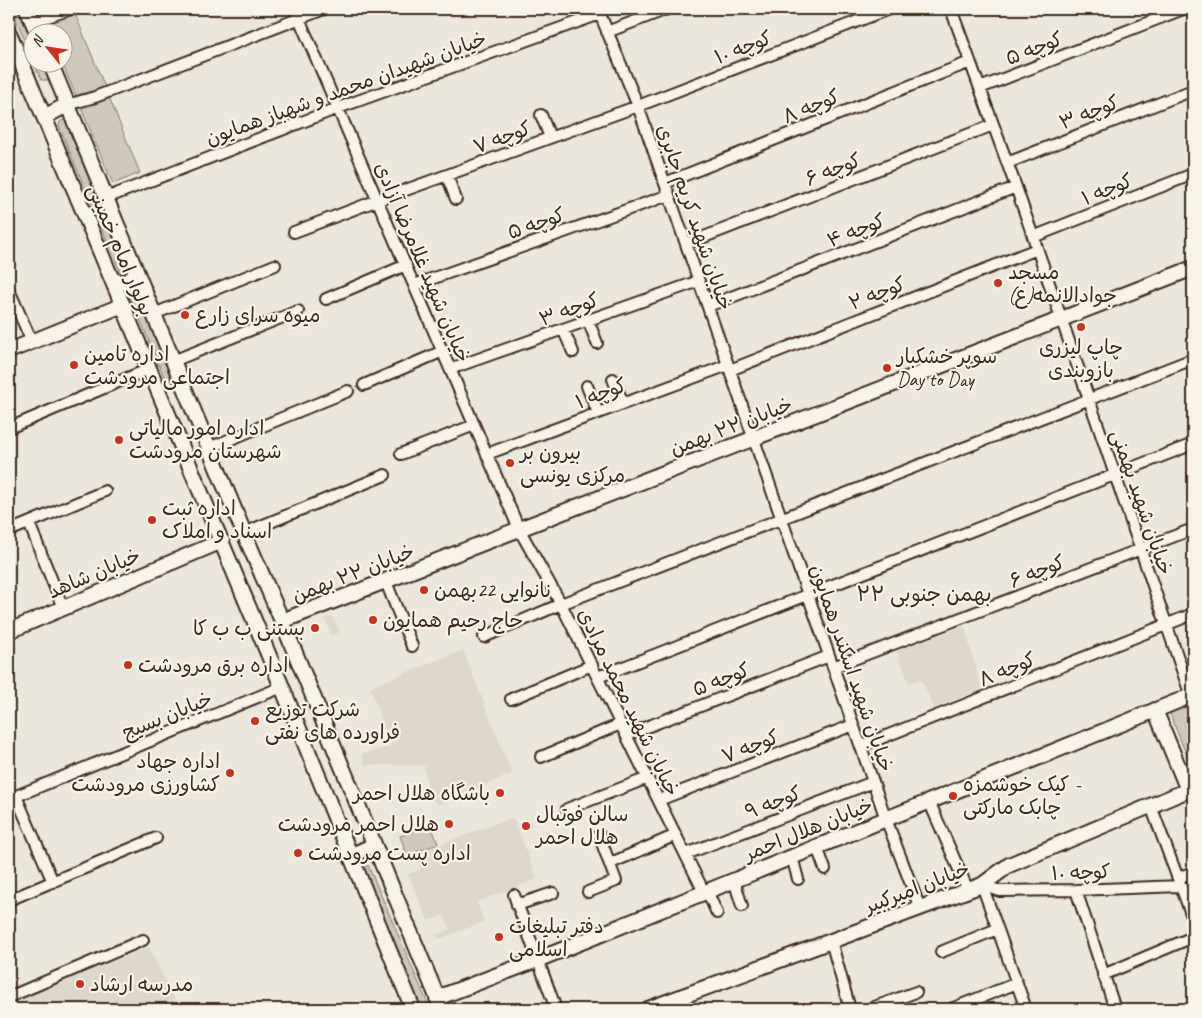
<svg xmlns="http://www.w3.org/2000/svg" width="1202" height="1018" font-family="Caveat,'Playpen Sans Arabic',sans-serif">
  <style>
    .built { fill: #ddd7cc }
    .green { fill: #cec8bc; stroke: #84796d }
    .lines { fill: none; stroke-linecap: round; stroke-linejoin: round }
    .street-casing { stroke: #3b2a1e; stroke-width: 14 }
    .secondary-casing { stroke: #3b2a1e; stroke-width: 18 }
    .street { stroke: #f7f3e8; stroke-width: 10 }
    .secondary { stroke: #f7f3e8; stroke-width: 14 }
    .poi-dot { fill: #c8321e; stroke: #f7f3e8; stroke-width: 2 }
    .labels { text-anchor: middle; stroke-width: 4.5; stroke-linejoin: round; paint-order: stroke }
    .street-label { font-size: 20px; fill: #3b2a1e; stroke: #f7f3e8 }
    .poi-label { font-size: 20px; fill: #3b2a1e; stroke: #f7f3e8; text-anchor: start }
    .neighbourhood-label { font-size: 21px; fill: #3b2a1e; stroke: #f7f3e8 }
  </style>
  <rect width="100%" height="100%" fill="#ece7dc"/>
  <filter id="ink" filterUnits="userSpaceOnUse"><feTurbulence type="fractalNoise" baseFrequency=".02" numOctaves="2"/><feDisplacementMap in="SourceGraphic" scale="10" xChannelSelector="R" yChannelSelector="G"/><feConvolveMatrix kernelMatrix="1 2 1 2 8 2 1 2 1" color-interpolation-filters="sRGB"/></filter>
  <g filter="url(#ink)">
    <path class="built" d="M332 616 340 632 332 635 325 619Z
      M964 626 982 689 934 708 921 679 909 683 896 651Z
      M463 650 512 774 438 804 429 797 424 765H365L361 754 391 747 370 687Z
      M513 817 537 879 477 902 484 922 439 939 437 935 450 929 444 915 428 921 408 874 421 869 415 854Z
      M149 947 179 1009H25L21 999Z"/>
    <path class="green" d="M12 9H20L32 38V58Z
      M40 9H73L140 173 113 184 62 63V32H49Z
      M34 63H43L48 76 47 80H41Z
      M63 120 67 122 172 374 170 380 165 379 59 126 60 122Z
      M1193 702V771L1170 714 1172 711Z
      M431 825 438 844 407 855 400 836Z
      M368 865 430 1009H420L361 870Z"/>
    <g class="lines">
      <defs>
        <path id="street" d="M295 9 519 529 561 604 704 892
          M598 9 638 106 886 819 920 908
          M951 9 1016 187 1191 696
          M33 22 71 9
          M607 32 667 9
          M980 88 1183 9
          M67 105 95 97 324 9
          M541 115 550 137
          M1007 163 1193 90
          M447 176 456 199
          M665 183 970 62
          M106 198 338 108 600 14
          M294 232 378 200 638 106 889 9
          M1033 237 1193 174
          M686 244 993 125
          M414 285 669 195
          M9 290 32 342
          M326 299 406 265
          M708 306 1016 187
          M154 314 275 265
          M588 320 597 343
          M563 329 573 352
          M173 361 298 311
          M450 369 699 281
          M730 370 1037 249
          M613 379 623 403
          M364 385 443 351
          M587 386 598 413
          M9 428 149 369
          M209 448 348 391
          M401 454 474 425
          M487 454 728 365
          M29 523 63 608
          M9 531 105 491
          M244 533 385 475
          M386 582 412 646
          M484 637 561 604 1193 359
          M833 667 1193 529
          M598 677 1193 444
          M511 699 592 665
          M626 735 829 656
          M861 746 1193 614
          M541 757 621 724
          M16 796 53 882
          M9 799 282 687
          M659 800 853 725
          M929 801 968 890
          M1151 806 1193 919
          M567 809 648 778
          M817 847 825 869
          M686 854 873 782
          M792 857 798 879
          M611 863 676 835
          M1178 878 1193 872
          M734 880 742 906
          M982 885 1000 891 1076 890 1181 886
          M982 885 1026 1009
          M1076 890 1115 1009
          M707 891 717 913
          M588 892 616 881 599 835
          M514 895 556 1009
          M9 900 156 838
          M517 905 553 893
          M831 941 850 1009
          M941 952 997 929
          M1103 975 1193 937
          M9 997 143 940
          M869 1009 916 992
          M951 1009 1017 983"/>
        <path id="secondary" d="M27 9 37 32
          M9 33 282 687 413 1009
          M50 62 244 533 282 621 442 1009
          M44 117 67 105
          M112 279C122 285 131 282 136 272
          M9 351 123 305
          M282 621 1193 268
          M9 631 222 541
          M1155 710 1188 790
          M350 856 374 845
          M437 998 537 960 1193 695
          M648 1009 982 885 1009 865 1193 788"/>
      </defs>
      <use href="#street" class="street-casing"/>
      <use href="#secondary" class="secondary-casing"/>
      <use href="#street" class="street"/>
      <use href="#secondary" class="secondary"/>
    </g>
  </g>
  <g class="poi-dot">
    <circle cx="998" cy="283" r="5"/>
    <circle cx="185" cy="315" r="5"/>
    <circle cx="1081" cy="327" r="5"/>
    <circle cx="74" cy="365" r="5"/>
    <circle cx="887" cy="368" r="5"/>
    <circle cx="119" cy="440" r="5"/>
    <circle cx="510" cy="463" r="5"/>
    <circle cx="152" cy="520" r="5"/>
    <circle cx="424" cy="590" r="5"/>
    <circle cx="373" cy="620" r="5"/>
    <circle cx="315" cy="628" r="5"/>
    <circle cx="128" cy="665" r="5"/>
    <circle cx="255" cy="721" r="5"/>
    <circle cx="230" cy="773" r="5"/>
    <circle cx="500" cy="793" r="5"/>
    <circle cx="953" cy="796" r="5"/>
    <circle cx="449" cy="824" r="5"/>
    <circle cx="526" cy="826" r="5"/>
    <circle cx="298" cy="853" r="5"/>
    <circle cx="499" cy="937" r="5"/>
    <circle cx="80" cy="984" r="5"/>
  </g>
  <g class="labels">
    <g class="street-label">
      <text transform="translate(743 47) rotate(-21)" y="7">کوچه ۱۰</text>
      <text transform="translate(1034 48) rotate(-21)" y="7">کوچه ۵</text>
      <text transform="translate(346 88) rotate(-20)" y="7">خیابان شهیدان محمد و شهباز همایون</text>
      <text transform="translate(811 106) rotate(-22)" y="7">کوچه ۸</text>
      <text transform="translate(1089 112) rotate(-21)" y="7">کوچه ۳</text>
      <text transform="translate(502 137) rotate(-20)" y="7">کوچه ۷</text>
      <text transform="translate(833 169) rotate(-21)" y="7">کوچه ۶</text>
      <text transform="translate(1107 189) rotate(-22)" y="7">کوچه ۱</text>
      <text transform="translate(695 217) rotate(71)" y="7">خیابان شهید کریم جابری</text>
      <text transform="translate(536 223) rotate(-19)" y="7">کوچه ۵</text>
      <text transform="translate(856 230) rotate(-21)" y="7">کوچه ۴</text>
      <text transform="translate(121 250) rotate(67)" y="7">بولوار امام خمینی</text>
      <text transform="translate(423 262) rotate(67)" y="7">خیابان شهید غلامرضا آزادی</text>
      <text transform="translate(877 293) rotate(-21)" y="7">کوچه ۲</text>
      <text transform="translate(569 309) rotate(-20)" y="7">کوچه ۳</text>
      <text transform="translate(601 393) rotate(-21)" y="7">کوچه ۱</text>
      <text transform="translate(731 426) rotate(-21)" y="7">خیابان ۲۲ بهمن</text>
      <text transform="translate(1142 502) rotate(71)" y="7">خیابان شهید بهمنی</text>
      <text transform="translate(1037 571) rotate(-21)" y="7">کوچه ۶</text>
      <text transform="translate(94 573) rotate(-23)" y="7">خیابان شاهد</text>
      <text transform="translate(353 573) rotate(-21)" y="7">خیابان ۲۲ بهمن</text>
      <text transform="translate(852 668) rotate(71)" y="7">خیابان شهید اسکندر همایون</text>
      <text transform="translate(1007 669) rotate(-22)" y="7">کوچه ۸</text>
      <text transform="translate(721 679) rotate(-21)" y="7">کوچه ۵</text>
      <text transform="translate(629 702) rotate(64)" y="7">خیابان شهید محمد مرادی</text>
      <text transform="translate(167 715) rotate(-22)" y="7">خیابان بسیج</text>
      <text transform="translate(750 746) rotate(-21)" y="7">کوچه ۷</text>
      <text transform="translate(773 802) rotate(-21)" y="7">کوچه ۹</text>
      <text transform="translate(808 829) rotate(-22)" y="7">خیابان هلال احمر</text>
      <text transform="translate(1081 872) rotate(-2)" y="7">کوچه ۱۰</text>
      <text transform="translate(917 887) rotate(-21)" y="7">خیابان امیرکبیر</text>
    </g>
    <g class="poi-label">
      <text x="1008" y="279">مسجد<tspan x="1008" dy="23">جوادالانمه(ع)</tspan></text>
      <text x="195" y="322">میوه سرای زارع</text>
      <text x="1081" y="354" text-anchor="middle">چاپ لیزری<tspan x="1081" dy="23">بازوبندی</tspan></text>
      <text x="84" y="361">اداره تامین<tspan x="84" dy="23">اجتماعی مرودشت</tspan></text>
      <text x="897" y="363">سوپر خشکبار<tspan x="897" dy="23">Day to Day</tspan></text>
      <text x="129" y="435">اداره امور مالیاتی<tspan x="129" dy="23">شهرستان مرودشت</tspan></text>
      <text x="520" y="459">بیرون بر<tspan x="520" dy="23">مرکزی یونسی</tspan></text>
      <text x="162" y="515">اداره ثبت<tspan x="162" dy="23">اسناد و املاک</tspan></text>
      <text x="434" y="597">نانوایی 22بهمن</text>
      <text x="383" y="627">حاج رحیم همایون</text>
      <text x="305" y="635" text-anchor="end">بستنی ب ب کا</text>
      <text x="138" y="672">اداره برق مرودشت</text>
      <text x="265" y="716">شرکت توزیع<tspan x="265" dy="23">فراورده های نفتی</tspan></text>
      <text x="220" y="768" text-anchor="end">اداره جهاد<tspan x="220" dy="23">کشاورزی مرودشت</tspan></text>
      <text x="963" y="791">کیک خوشمزه -<tspan x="963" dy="23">چابک مارکتی</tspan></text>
      <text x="490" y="800" text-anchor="end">باشگاه هلال احمر</text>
      <text x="536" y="821">سالن فوتبال<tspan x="536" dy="23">هلال احمر</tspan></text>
      <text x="439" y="831" text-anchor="end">هلال احمر مرودشت</text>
      <text x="308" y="860">اداره پست مرودشت</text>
      <text x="509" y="933">دفتر تبلیغات<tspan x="509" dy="23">اسلامی</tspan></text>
      <text x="90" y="991">مدرسه ارشاد</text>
    </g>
    <g class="neighbourhood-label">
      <text x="924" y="601">۲۲ بهمن جنوبی</text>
    </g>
  </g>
  <rect width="1202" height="1018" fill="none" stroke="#f7f3e8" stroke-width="30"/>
  <rect x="15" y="15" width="1172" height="988" fill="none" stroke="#3b2a1e" stroke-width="2" filter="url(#ink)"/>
  <g transform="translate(48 48) rotate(300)"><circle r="24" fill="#f7f3e8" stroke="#aca397"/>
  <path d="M0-4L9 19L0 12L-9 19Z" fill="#c8321e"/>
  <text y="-8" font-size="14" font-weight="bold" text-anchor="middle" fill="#3b2a1e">N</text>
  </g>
</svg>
